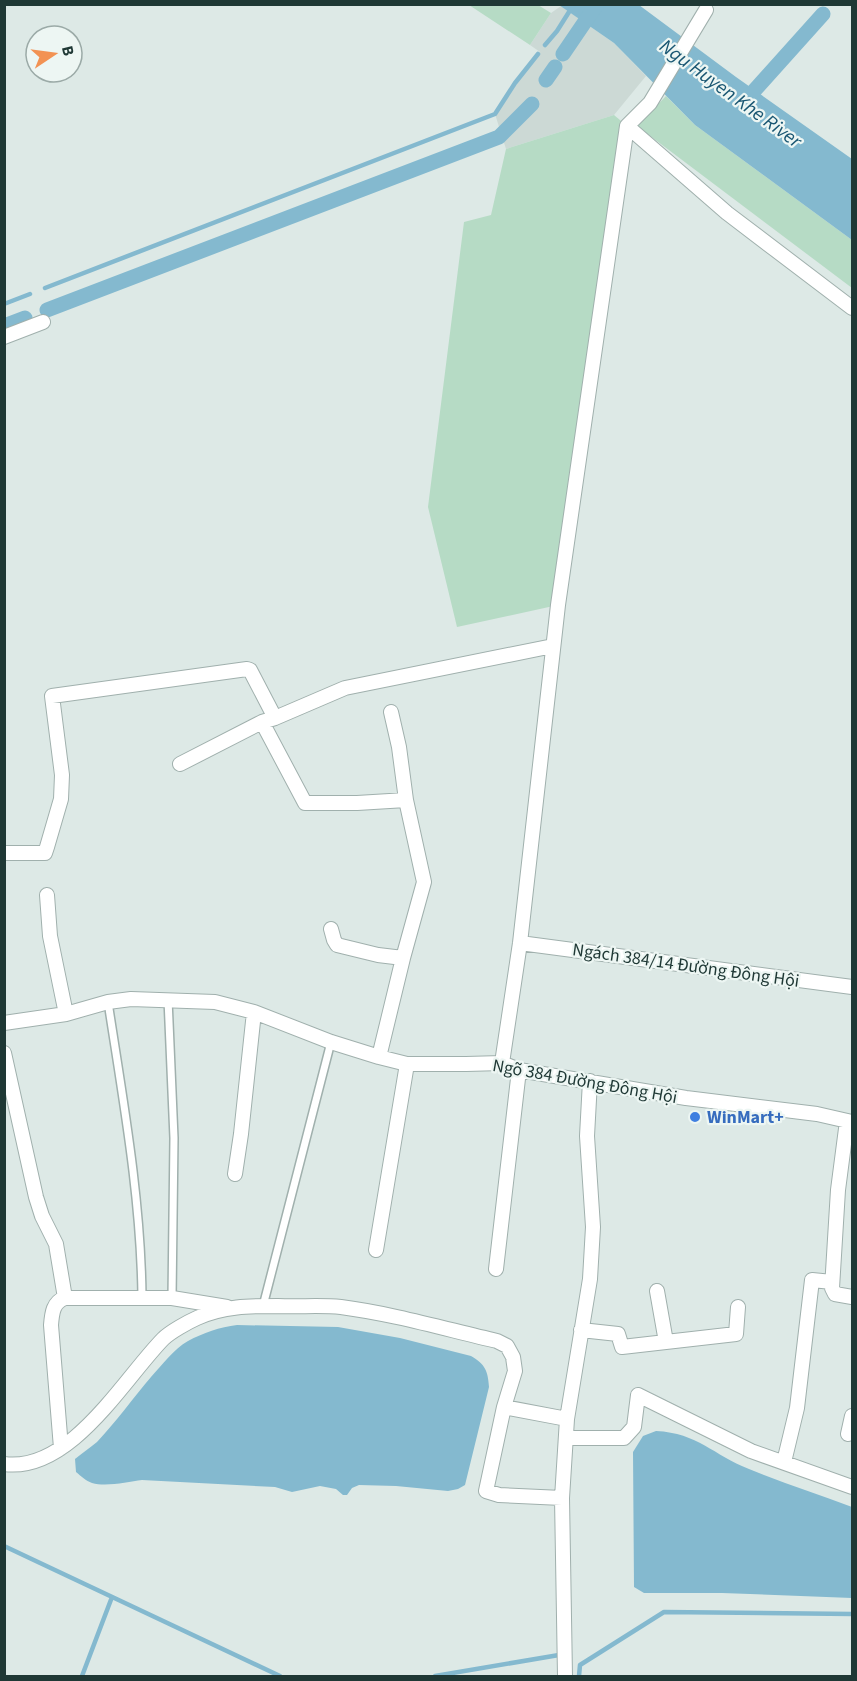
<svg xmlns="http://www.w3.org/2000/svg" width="857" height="1681" font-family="'Source Sans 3',sans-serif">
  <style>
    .built { fill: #ccd9d5 }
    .green { fill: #b6dbc5 }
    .water { fill: #84b9cf }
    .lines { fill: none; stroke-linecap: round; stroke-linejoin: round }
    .stream { stroke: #84b9cf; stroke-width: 4.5 }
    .canal { stroke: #84b9cf; stroke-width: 15 }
    .service-casing { stroke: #a0b0ad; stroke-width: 10 }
    .minor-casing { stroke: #a0b0ad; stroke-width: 16 }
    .service { stroke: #fff; stroke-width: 7 }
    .minor { stroke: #fff; stroke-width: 14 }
    .shop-dot { fill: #3f7fe0; stroke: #edf6f3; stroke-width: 2 }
    .labels { text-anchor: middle; stroke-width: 4.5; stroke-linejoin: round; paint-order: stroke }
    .street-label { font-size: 18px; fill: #1f3835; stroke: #edf6f3 }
    .shop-label { font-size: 18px; font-weight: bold; fill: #366cbe; stroke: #edf6f3; text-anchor: start }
    .water-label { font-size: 20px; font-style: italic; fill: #1a5773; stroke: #edf6f3 }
  </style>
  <rect width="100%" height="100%" fill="#dde9e6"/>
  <path class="built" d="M561 6 614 43 646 76 614 115 506 149 495 114 540 52 530 45 551 13Z"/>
  <path class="green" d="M469 5H538L551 13 530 45Z
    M666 96 695 125 852 240V288L637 126Z
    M614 115 627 126 558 605 457 627 428 507 464 222 491 215 506 149Z"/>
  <path class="water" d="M559 5H639L736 77 852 159V240L695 125 614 43Z
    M237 1325 338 1327 400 1338 471 1356C485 1364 488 1371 489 1387L465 1485 458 1489 448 1491 396 1486 359 1485 352 1488 347 1495H343L336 1489 320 1486 292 1492 275 1487 142 1480C128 1482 106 1487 92 1483 86 1481 81 1476 76 1472L75 1459C82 1453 90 1448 97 1442 116 1422 133 1398 151 1377 162 1365 174 1349 188 1341 203 1333 220 1327 237 1325Z
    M656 1431C698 1433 713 1455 749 1469 783 1483 818 1494 852 1507V1598L722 1593H644L634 1587 633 1452 643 1436Z"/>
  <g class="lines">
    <path class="stream" d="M545 45 557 31 574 4
      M45 288 495 114 515 83 538 54
      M4 304 30 294
      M4 1546 280 1676
      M82 1676 112 1597
      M435 1676 559 1655
      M579 1676 580 1665 664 1612 852 1614"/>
    <path class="canal" d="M563 54 597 4
      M546 80 555 67
      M744 102 823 14
      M47 310 499 137 532 104
      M4 326 25 318"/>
    <defs>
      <path id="service" d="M168 999 174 1138 172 1298
        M108 1002C123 1100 141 1198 142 1297
        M263 1306 331 1042"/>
      <path id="minor" d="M627 126 727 213 852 308
        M4 337 43 322
        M262 722 305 803H357L406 800
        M180 764 262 722 275 718 345 688 553 646
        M4 853H45L47 847 61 799 62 775 52 696 247 669 250 670 275 718
        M47 895 50 936 66 1014
        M331 929 334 940 337 945 378 955 403 958
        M520 943 852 987
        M4 1023 66 1014 108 1002 131 999 215 1002 254 1012 331 1042 379 1057 407 1064H466L502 1063 519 1070 686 1098 817 1114 852 1122
        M4 1053 36 1197 42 1216 56 1244 65 1298
        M379 1057 403 958 424 882 406 800 399 747 391 712
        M502 1063 520 943 558 605 627 126 650 103 706 10
        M847 1121 838 1190 832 1288 835 1294 852 1297
        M235 1174 241 1134 254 1012
        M376 1250 407 1064
        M496 1269 519 1070
        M657 1291 666 1342
        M581 1330 618 1334 622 1347 736 1334 738 1307
        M504 1407 567 1419
        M848 1434 852 1416
        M567 1438H624L634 1427 638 1395 751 1451 852 1487
        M61 1448 51 1325C52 1313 53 1302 65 1298H172L227 1307
        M784 1462 797 1408 812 1280 832 1282
        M4 1464C70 1473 123 1380 163 1339 170 1332 188 1322 197 1318 223 1306 250 1306 278 1306 299 1307 321 1305 341 1307 394 1314 445 1329 497 1341L507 1346 513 1357 515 1371 504 1407 486 1491 499 1495 562 1498
        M565 1676 562 1498 567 1419 590 1279 593 1227 587 1136 590 1081"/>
    </defs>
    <use href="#service" class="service-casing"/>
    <use href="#minor" class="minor-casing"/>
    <use href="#service" class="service"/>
    <use href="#minor" class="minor"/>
  </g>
  <circle class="shop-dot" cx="695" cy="1117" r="6"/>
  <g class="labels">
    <g class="street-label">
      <text transform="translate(686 965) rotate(8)" y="6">Ngách 384/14 Đường Đông Hội</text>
      <text transform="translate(585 1081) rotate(10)" y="6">Ngõ 384 Đường Đông Hội</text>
    </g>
    <g class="shop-label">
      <text x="707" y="1123">WinMart+</text>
    </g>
    <g class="water-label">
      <text transform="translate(731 93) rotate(36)" y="7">Ngu Huyen Khe River</text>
    </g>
  </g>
  <rect width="857" height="1681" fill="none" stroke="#1f3835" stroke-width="12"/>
  <g transform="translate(54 54) rotate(77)"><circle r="28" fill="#edf6f3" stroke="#9baaa7" stroke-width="1.5"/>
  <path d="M0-4.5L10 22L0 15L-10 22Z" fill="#f29253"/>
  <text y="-9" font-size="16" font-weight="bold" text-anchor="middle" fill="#1f3835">B</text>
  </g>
</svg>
